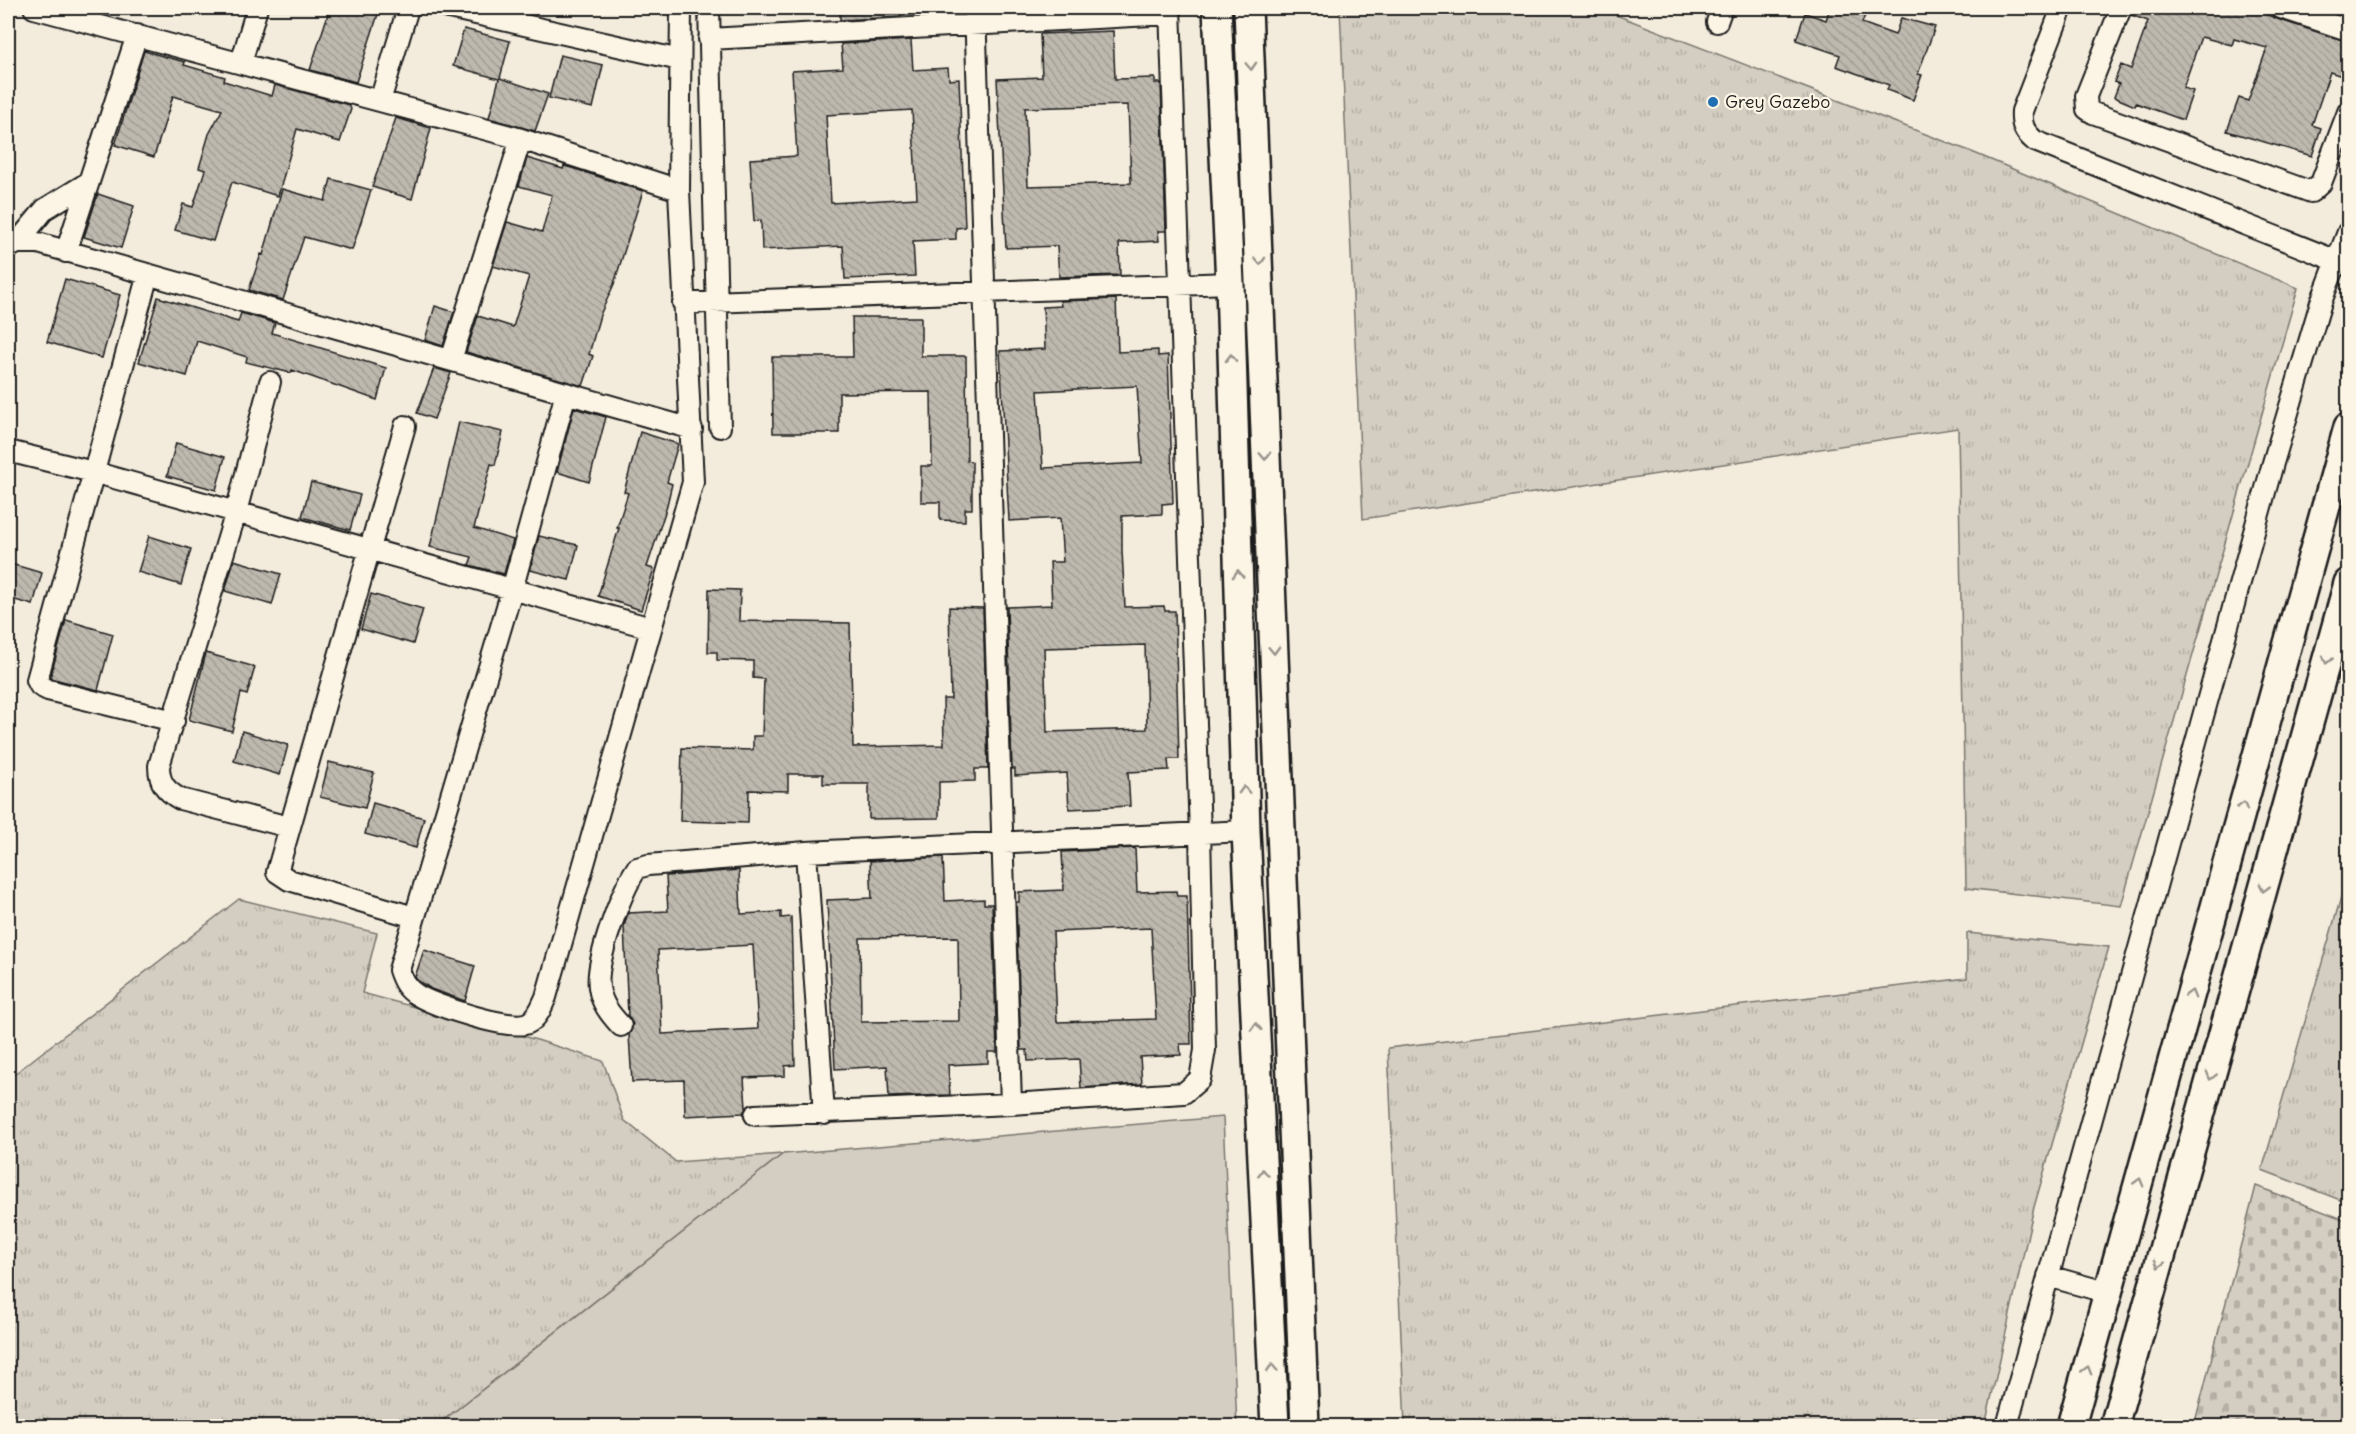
<svg xmlns="http://www.w3.org/2000/svg" width="2356" height="1434" font-family="Delius,sans-serif">
  <style>
    .cemetery { fill: url(#cemetery-stones); stroke: #78756e; stroke-width: 1.5 }
    .park { fill: url(#park-tufts); stroke: #78756e; stroke-width: 1.5 }
    .garden { fill: #d3cec1; stroke: #78756e; stroke-width: 1.5 }
    .building { fill: url(#building-back-hatch); stroke: #1c1c1c; stroke-width: 1.5; fill-rule: evenodd }
    .lines { fill: none; stroke-linecap: round; stroke-linejoin: round }
    .street-casing { stroke: #1c1c1c; stroke-width: 24 }
    .secondary-casing { stroke: #1c1c1c; stroke-width: 32 }
    .street { stroke: #fcf5e5; stroke-width: 20 }
    .secondary { stroke: #fcf5e5; stroke-width: 27 }
    .oneway { stroke: #97938b }
    .poi-dot { fill: #1f6fb2; stroke: #fcf5e5; stroke-width: 2 }
    .labels { text-anchor: middle; stroke-width: 4.5; stroke-linejoin: round; paint-order: stroke }
    .poi-label { font-size: 18px; fill: #1c1c1c; stroke: #fcf5e5; text-anchor: start }
  </style>
  <defs>
    <pattern id="cemetery-stones" width="16" height="16" patternUnits="userSpaceOnUse" patternTransform="scale(1.5)"><rect width="16" height="16" fill="#d3cec1"/><path d="M2 7V4a2 2 0 0 1 4 0v3zM10 15v-3a2 2 0 0 1 4 0v3z" fill="#b5b0a5"/></pattern>
    <pattern id="park-tufts" width="24" height="20" patternUnits="userSpaceOnUse" patternTransform="scale(1.5)"><rect width="24" height="20" fill="#d3cec1"/><path d="M3 7l-1-3M5 7V3M7 7l1-3M15 17l-1-3M17 17v-4M19 17l1-3" fill="none" stroke="#b5b0a5"/></pattern>
    <pattern id="building-back-hatch" width="6" height="6" patternUnits="userSpaceOnUse" patternTransform="scale(1.5)"><rect width="6" height="6" fill="#beb9ae"/><path d="M-1 5l2 2M0 0l6 6M5-1l2 2" fill="none" stroke="#a39e95"/></pattern>
  </defs>
  <rect width="100%" height="100%" fill="#f3ecdd"/>
  <filter id="ink" filterUnits="userSpaceOnUse"><feTurbulence type="fractalNoise" baseFrequency=".0167" numOctaves="2"/><feDisplacementMap in="SourceGraphic" scale="12" xChannelSelector="R" yChannelSelector="G"/><feConvolveMatrix kernelMatrix="1 2 1 2 8 2 1 2 1" color-interpolation-filters="sRGB"/></filter>
  <g filter="url(#ink)">
    <path class="cemetery" d="M2256 1186 2348 1221V1426H2194Z"/>
    <path class="park" d="M1340 8H1598L1967 150 2298 288 2121 906 1966 888 1958 428 1363 519Z
      M2348 873V1203L2262 1170Z
      M239 899 377 933 362 993 537 1040 603 1061 624 1120 676 1162 783 1154 436 1426H8V1079Z
      M1967 933 2109 947 2034 1207 1985 1426H1405L1388 1048 1967 978Z"/>
    <path class="garden" d="M1223 1117 1237 1426H436L783 1154Z"/>
    <path class="building" d="M330 8H380L356 82 310 70Z
      M840 8H901V17L840 20Z
      M1830 8H1868L1862 23 1895 35 1901 18 1935 27 1918 74 1922 75 1913 100 1887 90 1889 85 1836 66 1840 55 1796 40 1805 13 1826 20Z
      M2133 8H2264L2263 13 2277 19 2349 42V56L2342 76 2330 72 2312 125 2321 128 2312 156 2227 131 2239 98 2248 101 2267 48 2234 39 2232 45 2201 37 2183 88 2193 91 2183 120 2136 103 2135 106 2114 97 2119 84 2114 82 2121 65 2131 69 2148 21 2131 15Z
      M464 29 510 41 500 78 548 94 535 131 489 118 499 79 453 66Z
      M1113 31 1115 79 1155 78V83H1161L1166 231H1158L1159 241 1119 243 1120 275 1059 277 1057 246 1006 248 997 79 1042 77 1040 34ZM1128 105 1131 183 1028 186 1025 108Z
      M911 40 913 70 948 68 949 80 959 79 965 227 956 228V239L913 241 915 276 845 279 843 246 762 250 761 220 754 221 750 159 797 156 792 71 843 68 841 44ZM912 110 917 198 831 203 826 115Z
      M144 51 185 62 184 65 225 77 224 81 272 96 275 85 349 105 351 109 340 142 297 129 278 196 232 182 213 241 175 230 183 204 193 207 205 170 199 168 209 134 222 110 173 96 154 157 115 145Z
      M560 55 603 65 593 108 549 98Z
      M396 118 431 128 412 199 372 187Z
      M527 158 563 169 564 166 575 169 643 191 614 284 600 315 589 354 593 356 583 386 466 352 478 316 513 327 529 276 493 266 507 222 542 232 552 195 519 186Z
      M331 179 371 190 352 250 304 237 283 300 249 290 261 254 263 255 282 189 325 201Z
      M98 194 134 206 121 248 84 237Z
      M65 279 120 295 102 358 47 342Z
      M158 297 238 322 241 313 275 323 272 333 386 368 377 400 292 370 291 373 246 362 247 357 197 341 187 376 139 362Z
      M1116 299 1118 352 1158 350V356L1168 355 1173 503 1162 504V514L1122 516V551L1125 607 1164 606 1165 611H1175L1179 759H1168L1169 770 1128 772 1130 806 1069 809 1067 773 1015 776V769H1012L1007 607 1052 605 1050 562H1063L1060 518 1009 521 1000 351 1045 349 1043 307 1061 306 1060 301ZM1137 386 1142 463 1043 468 1038 391ZM1145 645 1147 729 1047 732 1044 648Z
      M435 306 454 312 443 346 425 340Z
      M852 317H921V356H966L967 461 972 462V509H965V521L940 520V502H921V466H932L931 392 839 393V433H773L772 357H853Z
      M434 368 451 373 434 419 417 413Z
      M574 408 606 417 589 482 557 472Z
      M459 422 503 432 495 465 491 464 474 528 513 540 504 574 469 565 472 557 430 547Z
      M640 432 678 444 667 482 672 484 666 509 647 567 654 569 641 610 598 596 619 528H617L628 493 624 492Z
      M176 443 225 457 216 490 167 476Z
      M311 482 360 495 350 530 302 517Z
      M149 536 191 549 181 585 138 572Z
      M539 536 578 545 569 580 530 570Z
      M234 560 281 574 272 605 225 591Z
      M8 563 42 573 33 605 8 598Z
      M709 589 740 590 739 621 850 623 853 747 944 745 943 699H951L949 607 983 608 988 769H975V781L939 782V818L869 819V784H823V774H788V791L749 790 748 823 680 821 682 748 753 750V736H762L764 679 753 678V661L717 660V652H708Z
      M371 594 423 609 413 644 361 629Z
      M66 620 113 634 98 690 50 678Z
      M206 653 255 667 247 695 241 693 232 731 189 720Z
      M242 731 288 745 280 775 234 761Z
      M329 762 374 773 365 808 320 797Z
      M373 803 424 818 416 848 365 834Z
      M1135 848 1137 892 1176 891 1177 896H1187L1191 1044H1180L1181 1055 1140 1057 1142 1084 1081 1088 1079 1059 1028 1061 1027 1050H1021L1016 902H1019V892L1064 890 1062 852ZM1151 928 1156 1019 1057 1022 1053 932Z
      M943 857 945 901 984 899V904H992L997 1052H988V1063L948 1065 950 1095 889 1097 887 1066 835 1069 827 900 872 898 870 861ZM958 937 959 1021 861 1022 860 938Z
      M739 870 741 914 781 912V918L791 917 795 1065 785 1066V1076L744 1078 746 1108 743 1113 685 1116 684 1080 632 1082 629 1035 633 1024 628 1016 624 926 628 913 668 911 666 876ZM753 945 758 1029 662 1034 658 950Z
      M424 950 475 966 465 1001 431 989 417 980 415 977Z"/>
    <g class="lines">
      <defs>
        <path id="street" d="M34 8 521 139 679 190
          M449 8 680 60
          M709 8 720 427
          M975 8 1011 1104
          M2062 8 2022 111C2021 125 2024 132 2035 141L2337 261
          M2121 8 2086 96 2087 109 2093 113 2311 192 2321 183 2348 112
          M2281 8 2348 30
          M1717 22 1722 8
          M709 39 1170 14
          M241 63 257 8
          M380 101 408 8
          M17 243 45 209 89 182
          M8 248 17 243H38L692 429
          M66 252 137 35
          M148 274 37 680 40 686 48 690 174 721
          M683 303 1230 283
          M451 360 521 139
          M270 382 236 512 159 766C159 783 166 791 180 799L289 827
          M566 393 512 590 399 970C403 982 407 989 417 995 435 1006 510 1031 528 1023 538 1018 542 1006 546 997L693 482 679 190 681 8
          M405 426 277 872 289 880 414 917
          M8 451 93 472 651 628
          M806 852 824 1114
          M621 1026C610 1014 601 1003 599 987 595 961 622 890 637 868L648 865 806 852 1246 831
          M755 1115 1011 1104 1184 1093 1200 1079 1205 1050 1200 833 1170 8
          M2048 1276 2109 1293
          M2007 1426 2273 463 2321 302 2348 232"/>
        <path id="secondary" d="M1217 8 1230 283 1246 831 1275 1426
          M1248 8 1305 1426
          M2071 1426 2348 427
          M2114 1426 2348 583"/>
      </defs>
      <use href="#street" class="street-casing"/>
      <use href="#secondary" class="secondary-casing"/>
      <use href="#street" class="street"/>
      <use href="#secondary" class="secondary"/>
    </g>
    <defs><path id="oneway-chevron" d="M-2-3.5L2.5 0L-2 3.5" fill="none" stroke-width="1.6" stroke-linecap="round" stroke-linejoin="round" transform="scale(1.5)"/></defs>
    <g class="oneway">
      <use href="#oneway-chevron" transform="translate(1251 66) rotate(87)"/>
      <use href="#oneway-chevron" transform="translate(1260 261) rotate(87)"/>
      <use href="#oneway-chevron" transform="translate(1231 358) rotate(-91)"/>
      <use href="#oneway-chevron" transform="translate(1265 456) rotate(88)"/>
      <use href="#oneway-chevron" transform="translate(1238 574) rotate(-92)"/>
      <use href="#oneway-chevron" transform="translate(1274 650) rotate(88)"/>
      <use href="#oneway-chevron" transform="translate(2327 660) rotate(106)"/>
      <use href="#oneway-chevron" transform="translate(1244 790) rotate(-92)"/>
      <use href="#oneway-chevron" transform="translate(2243 806) rotate(-74)"/>
      <use href="#oneway-chevron" transform="translate(2264 888) rotate(106)"/>
      <use href="#oneway-chevron" transform="translate(2191 994) rotate(-74)"/>
      <use href="#oneway-chevron" transform="translate(1256 1027) rotate(-93)"/>
      <use href="#oneway-chevron" transform="translate(2211 1076) rotate(106)"/>
      <use href="#oneway-chevron" transform="translate(1263 1173) rotate(-93)"/>
      <use href="#oneway-chevron" transform="translate(2139 1182) rotate(-74)"/>
      <use href="#oneway-chevron" transform="translate(2159 1264) rotate(106)"/>
      <use href="#oneway-chevron" transform="translate(1272 1368) rotate(-93)"/>
      <use href="#oneway-chevron" transform="translate(2087 1370) rotate(-74)"/>
    </g>
  </g>
  <circle class="poi-dot" cx="1713" cy="102" r="6"/>
  <g class="labels">
    <g class="poi-label">
      <text x="1725" y="108">Grey Gazebo</text>
    </g>
  </g>
  <rect width="2356" height="1434" fill="none" stroke="#fcf5e5" stroke-width="30"/>
  <rect x="15" y="15" width="2326" height="1404" fill="none" stroke="#1c1c1c" stroke-width="2" filter="url(#ink)"/>
</svg>
